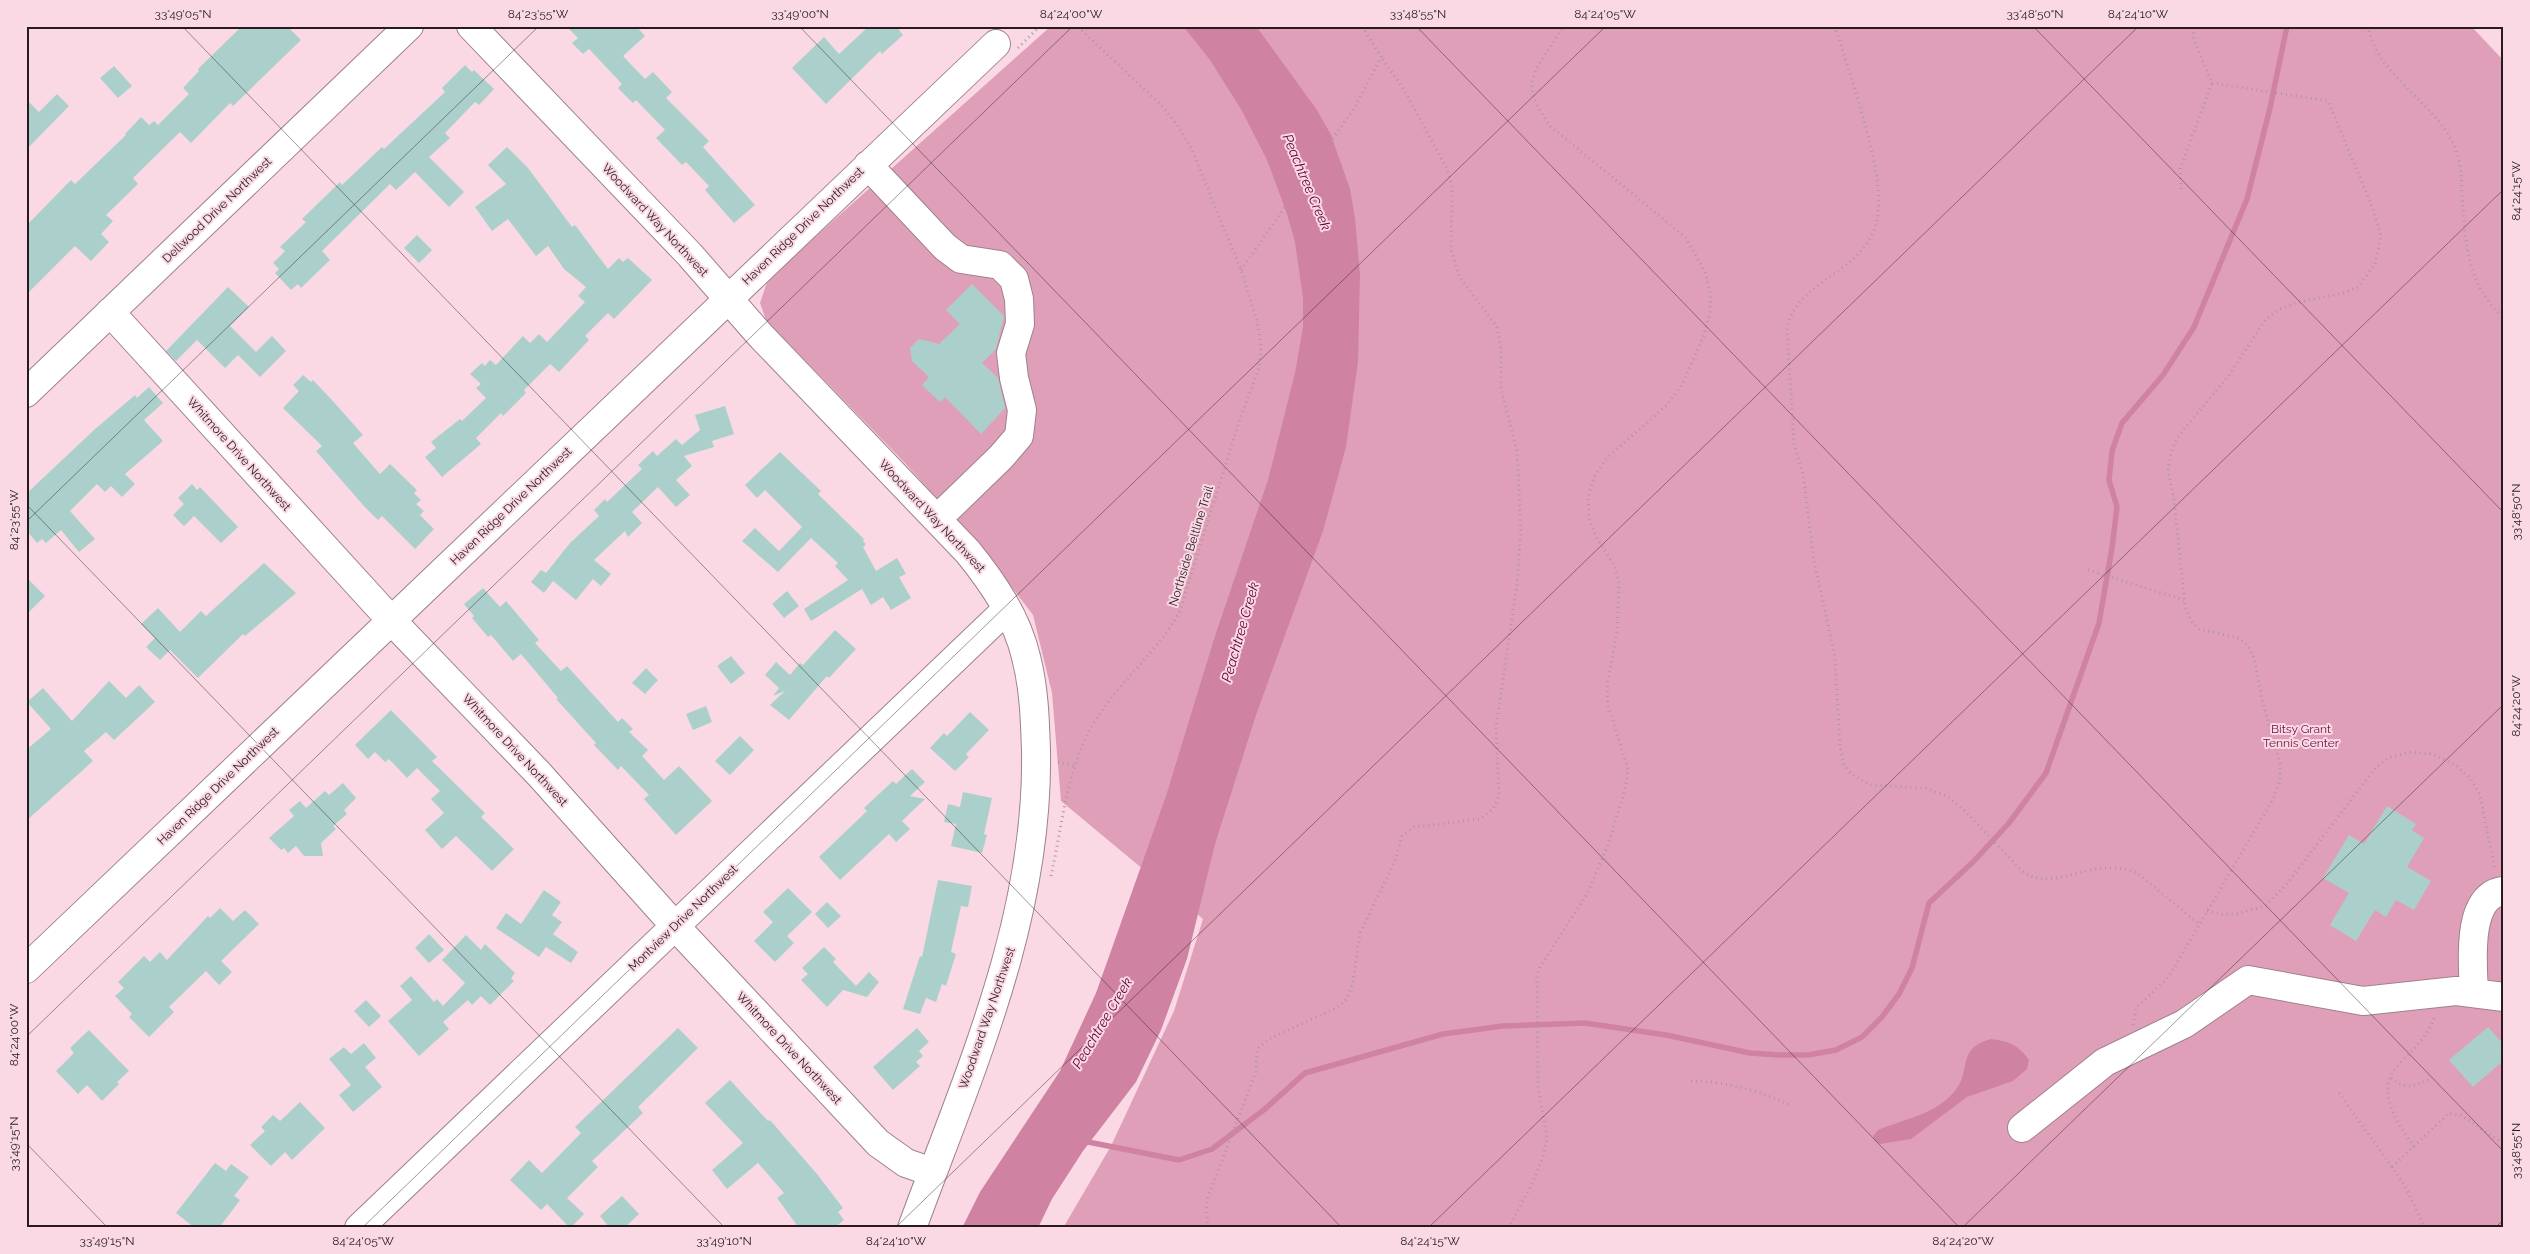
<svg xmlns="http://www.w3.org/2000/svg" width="2530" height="1254" font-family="Raleway,sans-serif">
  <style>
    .green { fill: #e09fb9 }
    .water { fill: #d082a2 }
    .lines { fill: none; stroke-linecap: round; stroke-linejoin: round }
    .stream { stroke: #d082a2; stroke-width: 5.5 }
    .building { fill: #abd0cb }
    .minor-casing { stroke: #9f818d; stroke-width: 30 }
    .path { stroke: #af969f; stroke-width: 3; stroke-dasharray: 1 4; stroke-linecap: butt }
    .minor { stroke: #fff; stroke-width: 28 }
    .ticks { fill: none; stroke: #271b20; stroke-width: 1; stroke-opacity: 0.45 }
    .labels { text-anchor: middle; stroke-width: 4; stroke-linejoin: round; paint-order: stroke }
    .street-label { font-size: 12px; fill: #271b20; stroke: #fad9e5 }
    .park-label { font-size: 12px; fill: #6d0f42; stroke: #fad9e5 }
    .water-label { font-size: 14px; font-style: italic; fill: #600038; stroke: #fad9e5 }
    .neatline { fill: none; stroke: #271b20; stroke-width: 2 }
    .ticks-label { font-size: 12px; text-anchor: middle; fill: #271b20 }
  </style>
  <rect width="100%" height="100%" fill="#fad9e5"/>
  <path class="green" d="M1051 26H2471L2504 61V1228H1063L1111 1146 1174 1011 1203 919 1061 801 1052 693 1033 615 984 551 903 461 766 320 760 303 768 279Z"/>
  <path class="water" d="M1183 26H1256L1317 110 1331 135 1350 189 1355 218 1360 275 1358 362 1346 447 1323 531 1256 715 1215 844 1187 959 1161 1030 1136 1082 1083 1151 1052 1199 1038 1228H962L980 1192 1060 1071 1096 993 1166 796 1215 636 1268 480 1295 373 1303 327V298L1295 242 1287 214 1267 160 1241 109 1210 60Z
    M1991 1039C2008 1041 2019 1045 2029 1060L2027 1069 2013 1081 1967 1097 1911 1139 1880 1144 1875 1141 1873 1136 1878 1130C1903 1119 1935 1115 1954 1092 1973 1070 1955 1049 1991 1039Z"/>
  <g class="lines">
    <path class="stream" d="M1083 1141 1179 1160 1212 1149 1265 1109 1305 1073 1443 1034 1503 1026 1585 1023 1666 1035 1750 1053 1779 1055H1808L1836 1050 1862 1037 1882 1017 1899 994 1912 968 1929 903 1973 862 2009 823 2046 773 2099 623 2112 548 2117 507 2109 480 2112 451 2122 423 2163 375 2194 327 2247 199 2270 108 2287 26"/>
  </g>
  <path class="building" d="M242 26H287L301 40 233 106 230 103 191 143 180 132 133 178 138 184 106 215 113 221 101 234 109 242 91 261 75 246 26 295V226L71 180 75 184 126 135 125 134 141 117 149 125 154 121 158 125 189 94 183 88 199 71 198 69Z
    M566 26H636L645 36 623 56 645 79 653 72 672 92 666 98 709 141 703 147 755 205 734 223 705 190 709 186 686 162 682 165 656 138 665 130 636 100 633 103 618 88 622 84 589 49 583 54 572 43 578 38Z
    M869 26H896L903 35 882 54 880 51 826 104 792 68 824 37 839 54Z
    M465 65 472 72 474 70 494 89 479 105 475 102 445 133 450 138 429 157 464 192 449 207 415 172 396 190 390 184 322 251 330 260 301 288 298 284 291 290 275 273 279 269 273 263 285 251 280 247 306 222 302 219 340 182 342 185 382 147 384 149 445 92 442 88Z
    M114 66 132 86 118 98 100 78Z
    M57 94 69 106 26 150V99L39 112Z
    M507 147 528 168 572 227 575 225 608 269 619 258 623 262 628 258 652 280 614 319 608 313 585 336 589 340 559 372 550 364 524 390 526 393 503 416 501 413 476 438 481 444 442 477 425 457 436 448 431 442 460 419 462 421 486 398 476 388 481 384 470 374 482 363 485 366 490 360 496 365 523 336 530 343 539 334 547 342 585 302 578 296 586 287 564 269 548 246 536 256 508 219 492 231 475 207 506 184 488 165Z
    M417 235 432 250 419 263 404 248Z
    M972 284 1004 316 996 349 982 363 998 378 1005 408 981 434 945 397 940 402 922 385 929 377 912 361 910 348 919 339 939 344 960 324 946 310Z
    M228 287 249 307 230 326 256 352 272 336 286 351 260 377 238 355 225 368 197 340 176 361 166 351Z
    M303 375 311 382 313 380 331 399 363 435 353 443 380 474 390 464 417 490 414 493 421 500 416 504 424 511 420 515 434 529 415 549 382 516 378 520 363 505 316 451 322 446 283 408 299 391 293 385Z
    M149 387 163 403 144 420 163 441 125 474 135 484 122 497 111 486 105 492 97 484 70 511 95 539 79 552 61 530 46 543 42 539 37 543 26 530V494L94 430 135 395 137 398Z
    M725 406 734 434 712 441 714 447 684 456 692 466 676 480 690 495 676 507 658 487 632 512 642 523 628 537 625 531 594 560 611 574 601 586 593 579 576 600 553 581 544 593 531 582 541 570 546 573 570 543 599 516 594 510 605 499 607 502 642 469 638 465 653 451 657 456 676 439 682 445 700 430 695 415Z
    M780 452 821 491 818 494 864 539 863 541 866 544 863 547 876 571 897 558 906 574 899 577 911 598 891 610 883 597 871 605 862 589 811 621 804 609 848 580 835 566 838 563 811 538 778 572 742 541 755 528 779 551 802 527 765 490 757 498 745 485Z
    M192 484 197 490 200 487 238 527 221 543 194 516 184 526 173 515 184 504 178 498Z
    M264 563 296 593 245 636 243 634 198 678 170 650 160 660 146 647 155 638 141 624 158 608 180 632 201 611 206 616Z
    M26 577 45 596 26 615Z
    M483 588 500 607 506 601 539 640 535 643 561 671 567 666 618 722 622 718 633 729 629 732 648 750 642 756 664 780 679 766 712 801 676 835 644 799 649 795 621 766 618 770 594 745 596 743 556 699 558 698 521 654 513 661 491 635 488 637 472 618 474 616 464 604Z
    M787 591 799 606 784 618 772 604Z
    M835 630 856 649 829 678 827 676 789 720 770 705 785 691 773 696 779 688 765 675 776 662 790 675 800 663 803 665Z
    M731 656 745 673 731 684 717 666Z
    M646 668 658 680 645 694 632 683Z
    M109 681 126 698 139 685 155 702 114 740 106 732 84 751 93 761 26 821V750L51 729 27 702 43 688 72 721Z
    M706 706 712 722 693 730 686 714Z
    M391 710 437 757 432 761 485 813 481 817 514 849 492 871 456 836 442 849 425 830 444 813 431 799 440 791 417 768 407 778 389 759 385 762 375 752 368 759 355 745Z
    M970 712 989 730 966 754 969 757 955 771 930 748 944 733 947 736Z
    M740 736 754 750 730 775 715 761Z
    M912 769 925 782 910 796 925 799 902 821 910 829 896 842 889 834 840 880 819 857 867 811 864 808 893 781 896 784Z
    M343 783 356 798 344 810 347 814 333 826 336 829 321 843 323 856H304L296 846 288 853 284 848 281 850 269 838 294 816 289 810 300 801 306 808 325 791 329 795Z
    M963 792 992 798 984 834 987 835 982 853 951 846 956 824 944 822 948 804 960 807Z
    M2387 806 2416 824 2412 830 2424 838 2407 867 2431 881 2414 910 2396 900 2386 917 2375 910 2356 941 2330 925 2349 893 2323 878 2349 835 2364 844Z
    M938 880 972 886 968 907 961 906 951 952 956 954 946 986 942 984 936 1002 926 998 920 1014 903 1009 920 956 922 957Z
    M788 888 812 912 787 936 794 943 775 962 754 941 773 922 763 912Z
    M544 890 561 902 552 915 562 922 553 934 578 952 571 963 546 947 539 957 496 928 506 913 521 924Z
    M827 902 841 916 828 928 815 914Z
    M220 908 233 921 245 910 259 924 221 961 232 972 219 985 206 971 169 1007 174 1012 149 1037 129 1017 132 1014 115 996 124 988 118 982 144 956 150 962 160 952 167 960 208 916 210 918Z
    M429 934 444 950 429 963 415 948Z
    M466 935 481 950 485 944 515 973 511 978 514 981 490 1005 481 996 472 1005 468 1000 443 1022 449 1029 419 1056 388 1021 412 1000 400 986 411 976 434 1002 437 999 443 1006 465 983 442 960Z
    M824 947 836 959 833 962 856 986 869 972 879 982 867 997 843 990 827 1007 801 980 808 974 802 968Z
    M366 1000 381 1016 369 1027 354 1011Z
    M2488 1027 2504 1045V1060L2473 1087 2449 1060Z
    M678 1028 698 1048 638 1107 643 1113 592 1161 598 1167 567 1198 584 1214 570 1228 547 1204 541 1210 510 1180 529 1160 542 1173 581 1133 575 1127Z
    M917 1028 929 1042 919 1051 923 1056 916 1062 920 1066 893 1090 873 1067Z
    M89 1030 129 1071 117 1082 119 1084 102 1101 87 1085 78 1094 56 1071 74 1053 70 1048Z
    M364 1043 376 1058 365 1067 382 1087 353 1112 339 1095 351 1085 329 1059 344 1047 351 1054Z
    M730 1080 768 1121 770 1120 817 1174 843 1208 838 1212 844 1220 834 1228H799L777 1198 784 1193 758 1163 727 1189 712 1170 743 1143 705 1103Z
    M300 1102 325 1128 292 1160 285 1152 271 1166 250 1145 265 1131 261 1127 273 1115 280 1121Z
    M215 1163 226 1171 231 1164 249 1177 234 1196 240 1200 219 1228H195L176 1213Z
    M622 1196 639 1214 624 1228H610L600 1216Z"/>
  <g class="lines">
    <defs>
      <path id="minor" d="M471 26 690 255 760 335 968 552C993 583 1017 618 1026 657 1034 688 1035 719 1036 751 1039 920 969 1072 912 1228
        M868 165 945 247 961 259 1000 265 1014 279 1019 299 1020 324 1011 353 1014 378 1022 410 1019 436 1001 457 937 519
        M110 312 391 620 539 774 675 926 878 1143 906 1163 932 1172
        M26 393 409 26
        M26 969 996 44
        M2474 993C2473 967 2465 894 2504 891
        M2022 1128 2105 1062 2184 1024 2248 980 2363 1001 2456 991 2504 997
        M359 1228 1007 609"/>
    </defs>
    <use href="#minor" class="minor-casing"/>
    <path class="path" d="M1835 26C1849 73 1884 168 1878 214 1876 234 1864 250 1850 262 1825 282 1793 296 1787 329L1794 444 1803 474 1814 561 1835 657 1840 747 1844 764 1850 773 1870 785 1925 788 1947 796 1964 810 2022 871C2055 895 2093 854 2137 873L2199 924
      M2368 26C2375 73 2434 102 2454 145 2461 160 2461 176 2462 193 2465 240 2466 285 2504 318
      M1018 48 1040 26
      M2181 189 2180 169 2212 83 2194 40 2193 26
      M1241 270 1355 107 1381 57 1362 26
      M2088 570 2184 600
      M1058 762 1074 766
      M1051 876C1062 827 1066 773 1091 728 1115 685 1155 655 1179 613L1241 416 1259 368 1261 345 1257 321 1241 270 1192 150 1178 126 1160 104 1077 26
      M2207 911 2222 914H2236L2265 906 2286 885 2376 767 2390 757 2411 752 2432 754 2457 766 2471 779 2480 795 2495 871
      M2133 1025 2136 1008 2168 978 2272 801 2280 780V763L2262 700 2254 658 2248 646 2239 638 2199 629 2191 621 2185 606 2174 500 2168 469 2171 453 2177 438 2229 375 2266 319 2280 309 2299 302 2344 293 2358 287 2375 264 2381 235 2372 206 2328 101 2212 83
      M2391 1078C2406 1091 2415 1086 2432 1078
      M1691 1081C1725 1081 1760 1091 1790 1105
      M2339 1093 2404 1184 2425 1228
      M2414 1147C2402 1129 2385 1107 2388 1084 2390 1071 2404 1059 2413 1050 2423 1038 2431 1030 2435 1015
      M2392 1167 2449 1113 2461 1115 2504 1144
      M1208 1228 1206 1211 1207 1199 1256 1072 1257 1049 1269 1039 1338 1007 1347 999 1353 982 1360 933 1395 861 1402 836 1414 827 1480 819 1493 809 1499 796 1496 727 1517 585 1521 530 1517 451 1501 388V349L1497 327 1459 276 1451 250 1452 185 1447 169 1403 88 1381 57
      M1508 1228 1532 1184 1543 1157 1547 1138 1538 1086 1537 976 1540 967 1587 894 1608 845 1625 790 1628 769 1608 705 1607 687 1617 631 1619 583 1614 565 1596 537 1589 518 1588 498 1594 477 1607 458 1667 405 1682 385 1704 335 1710 312 1711 296 1705 272 1685 237 1550 126C1543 115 1532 100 1532 86 1533 65 1554 45 1563 26"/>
    <use href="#minor" class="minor"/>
  </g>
  <path class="ticks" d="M182 26 1342 1228M799 26 1960 1228M1416 26 2504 1152M2033 26 2504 513M26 504 725 1228M26 522 539 26M26 1037 1073 26M26 1143 108 1228M362 1228 1606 26M895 1228 2139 26M1428 1228 2504 189M1962 1228 2504 704M2495 1228 2504 1219"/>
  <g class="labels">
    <g class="street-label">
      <text transform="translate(217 210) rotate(-44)" y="4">Dellwood Drive Northwest</text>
      <text transform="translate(655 220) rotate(47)" y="4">Woodward Way Northwest</text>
      <text transform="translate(803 226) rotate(-44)" y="4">Haven Ridge Drive Northwest</text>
      <text transform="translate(239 454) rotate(48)" y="4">Whitmore Drive Northwest</text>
      <text transform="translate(511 506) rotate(-44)" y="4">Haven Ridge Drive Northwest</text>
      <text transform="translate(932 516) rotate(47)" y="4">Woodward Way Northwest</text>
      <text transform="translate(1191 546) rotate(-73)" y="4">Northside Beltline Trail</text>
      <text transform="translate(515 750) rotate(47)" y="4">Whitmore Drive Northwest</text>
      <text transform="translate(218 786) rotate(-44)" y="4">Haven Ridge Drive Northwest</text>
      <text transform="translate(683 918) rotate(-44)" y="4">Montview Drive Northwest</text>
      <text transform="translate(987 1018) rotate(-71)" y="4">Woodward Way Northwest</text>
      <text transform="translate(789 1048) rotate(47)" y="4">Whitmore Drive Northwest</text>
    </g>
    <g class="park-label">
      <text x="2301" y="733">Bitsy Grant<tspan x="2301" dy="14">Tennis Center</tspan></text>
    </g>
    <g class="water-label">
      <text transform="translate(1307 182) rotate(67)" y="5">Peachtree Creek</text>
      <text transform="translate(1240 632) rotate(-74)" y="5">Peachtree Creek</text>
      <text transform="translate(1102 1023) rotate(-59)" y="5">Peachtree Creek</text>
    </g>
  </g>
  <rect width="2530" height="1254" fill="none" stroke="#fad9e5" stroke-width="55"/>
  <rect x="28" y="28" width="2474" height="1198" class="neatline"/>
  <g class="ticks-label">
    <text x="183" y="18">33°49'05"N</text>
    <text x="538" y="18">84°23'55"W</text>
    <text x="800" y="18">33°49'00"N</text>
    <text x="1071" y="18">84°24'00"W</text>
    <text x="1418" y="18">33°48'55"N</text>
    <text x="1605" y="18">84°24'05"W</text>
    <text x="2035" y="18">33°48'50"N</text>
    <text x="2138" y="18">84°24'10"W</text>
    <text transform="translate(2516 191) rotate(-90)" y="4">84°24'15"W</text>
    <text transform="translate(2516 512) rotate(-90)" y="4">33°48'50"N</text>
    <text transform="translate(14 520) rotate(-90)" y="4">84°23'55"W</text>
    <text transform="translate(2516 706) rotate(-90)" y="4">84°24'20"W</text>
    <text transform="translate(14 1035) rotate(-90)" y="4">84°24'00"W</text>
    <text transform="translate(14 1144) rotate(-90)" y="4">33°49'15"N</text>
    <text transform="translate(2516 1151) rotate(-90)" y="4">33°48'55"N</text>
    <text x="107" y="1245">33°49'15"N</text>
    <text x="363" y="1245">84°24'05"W</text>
    <text x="724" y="1245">33°49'10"N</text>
    <text x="896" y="1245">84°24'10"W</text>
    <text x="1430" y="1245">84°24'15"W</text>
    <text x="1963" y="1245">84°24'20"W</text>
  </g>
</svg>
